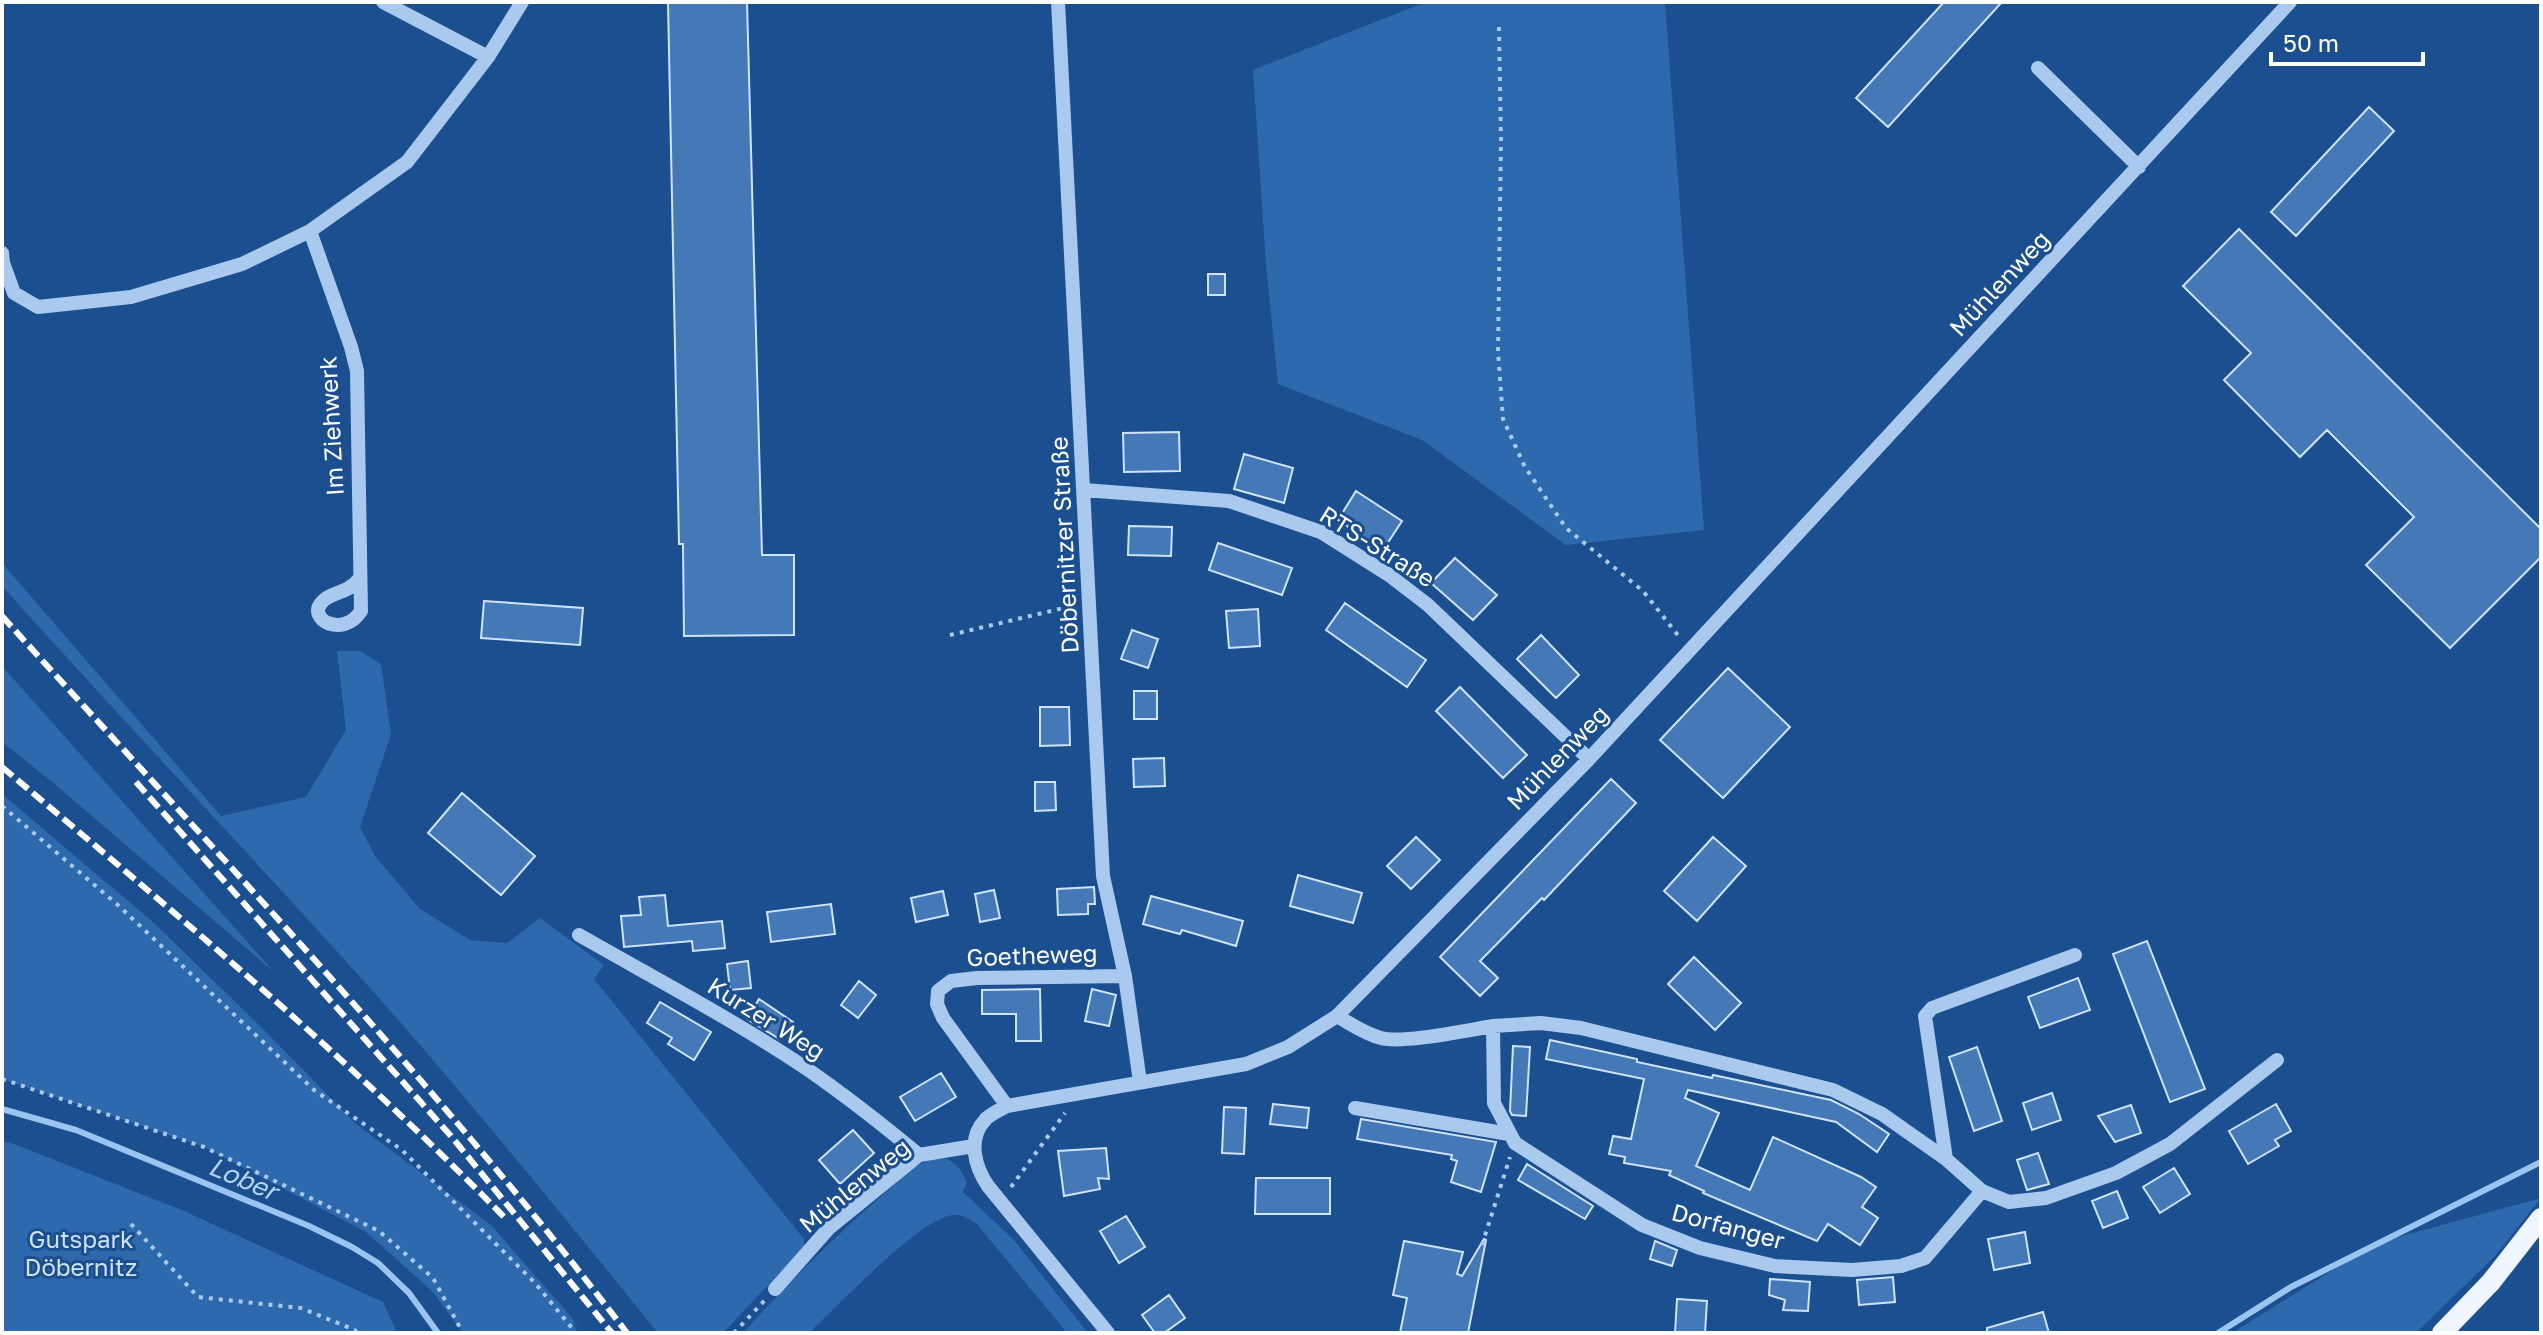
<svg xmlns="http://www.w3.org/2000/svg" width="2543" height="1335" font-family="'Golos Text',sans-serif">
  <style>
    .green { fill: #2e69ad }
    .lines { fill: none; stroke-linecap: round; stroke-linejoin: round }
    .stream { stroke: #9cc4f0; stroke-width: 6 }
    .building { fill: #4478b7; stroke: #cfe3fa; stroke-width: 2 }
    .path { stroke: #a9c9ee; stroke-width: 4; stroke-dasharray: 4 6; stroke-linecap: butt }
    .minor { stroke: #a9c9ee; stroke-width: 14 }
    .major { stroke: #f0f6ff; stroke-width: 20 }
    .rail { stroke: #fff; stroke-width: 6; stroke-dasharray: 14 6; stroke-linecap: butt }
    .labels { text-anchor: middle; stroke-width: 6; stroke-linejoin: round; paint-order: stroke }
    .street-label { font-size: 24px; fill: #fff; stroke: #1b4f8f }
    .park-label { font-size: 24px; fill: #cfe3fa; stroke: #1b4f8f }
    .water-label { font-size: 26px; font-style: italic; fill: #b5d3f5; stroke: #1b4f8f }
  </style>
  <rect width="100%" height="100%" fill="#1b4f8f"/>
  <path class="green" d="M1426 2H1665L1704 530 1566 545 1422 440 1278 384 1266 265 1253 70Z
    M2 563 221 816 306 797 346 730 337 651H360L381 664 391 734 360 827 375 856 420 909 470 940 507 943 540 918 604 965 594 979 804 1239V1247L723 1333H658C555 1206 452 1078 342 957 230 833 114 711 2 586Z
    M2 666 274 972 51 781 2 742Z
    M2 794 154 923 260 1026 356 1124 491 1225 572 1318 583 1333 573 1321 577 1333H463L433 1292 366 1232 204 1147 2 1079Z
    M2 1142H9L184 1211 383 1302 397 1333H17L2 1331Z
    M935 1158C954 1158 959 1166 967 1182L963 1192 1013 1239 1088 1333H1067L977 1224C968 1218 960 1213 948 1216 914 1225 838 1306 809 1333H743C788 1283 834 1237 885 1193 900 1180 915 1163 935 1158Z
    M2541 1198 2495 1256 2416 1333H2232L2376 1243Z"/>
  <g class="lines">
    <path class="stream" d="M2 1109 76 1130 309 1226 352 1247 378 1263 409 1293 438 1333
      M2218 1333 2291 1287 2541 1162"/>
  </g>
  <path class="building" d="M668 2H747L762 555H794V635L684 636 683 544H679Z
    M1944 2H2002L1888 127 1856 98Z
    M2369 107 2394 131 2296 236 2271 212Z
    M2239 229 2541 529V557L2450 648 2366 565 2414 517 2327 430 2300 457 2224 380 2251 353 2183 286Z
    M1208 274H1225V295H1208Z
    M1179 432 1180 471 1124 472 1123 433Z
    M1244 454 1293 468 1284 503 1234 489Z
    M1356 491 1402 521 1383 550 1338 520Z
    M1129 526 1172 527 1171 556 1128 555Z
    M1218 543 1292 568 1282 595 1209 570Z
    M1455 558 1497 595 1473 620 1431 583Z
    M484 601 583 608 580 645 481 638Z
    M1345 603 1426 660 1407 687 1326 630Z
    M1258 609 1260 646 1229 648 1226 611Z
    M1132 630 1158 639 1148 668 1121 659Z
    M1541 635 1579 675 1556 698 1517 659Z
    M1728 668 1790 727 1723 798 1660 740Z
    M1460 687 1527 755 1503 778 1436 711Z
    M1134 691H1157V719H1134Z
    M1040 707H1069L1070 745 1040 746Z
    M1164 758 1165 786 1134 787 1133 759Z
    M1611 779 1636 803 1544 900 1542 898 1480 961 1498 978 1480 996 1440 957Z
    M1035 782H1055L1056 810 1035 811Z
    M462 793 535 856 501 895 428 833Z
    M1416 837 1440 860 1411 889 1387 866Z
    M1713 837 1746 866 1697 921 1664 891Z
    M1298 875 1362 893 1353 923 1290 906Z
    M1094 887 1095 904H1088V914L1058 915 1057 889Z
    M994 890 1000 918 980 922 975 894Z
    M943 891 948 915 916 922 911 898Z
    M665 895 668 926 722 921 725 948 693 951 692 941 624 947 621 916 641 915 639 897Z
    M1151 896 1243 921 1236 946 1182 930 1180 934 1143 924Z
    M831 904 835 934 771 942 767 912Z
    M2147 941 2205 1089 2170 1102 2113 954Z
    M1694 957 1741 1003 1715 1030 1668 984Z
    M748 961 751 988 730 990 727 964Z
    M2078 978 2090 1010 2040 1028 2028 997Z
    M859 981 876 995 858 1018 841 1005Z
    M1040 989 1041 1041H1016V1014H982V990Z
    M1092 989 1116 995 1109 1026 1085 1021Z
    M759 999 793 1022 781 1040 747 1019Z
    M660 1002 711 1032 694 1060 668 1044 672 1038 647 1023Z
    M1550 1040 1637 1059V1062L1712 1078 1713 1075 1831 1100 1859 1114 1889 1134 1877 1152 1836 1122 1688 1090 1685 1098 1719 1113 1696 1166 1750 1190 1773 1137 1861 1177 1876 1187 1862 1207 1878 1218 1860 1245 1828 1224 1817 1241 1703 1193 1704 1191 1669 1175 1671 1171 1624 1163 1625 1157 1609 1154 1613 1136 1631 1139 1644 1079 1546 1059Z
    M1513 1046 1530 1047 1526 1116 1512 1115 1510 1111Z
    M1977 1047 2002 1121 1974 1131 1949 1057Z
    M941 1073 956 1097 915 1121 900 1097Z
    M2052 1093 2061 1120 2032 1130 2023 1103Z
    M1273 1104 1309 1108 1307 1128 1270 1124Z
    M2276 1104 2291 1131 2275 1140 2279 1146 2248 1164 2229 1131Z
    M2131 1105 2141 1133 2115 1142 2098 1116Z
    M1224 1107 1246 1108 1244 1154 1222 1153Z
    M1361 1119 1496 1142 1481 1192 1451 1182 1457 1161 1451 1159 1452 1155 1357 1139Z
    M853 1130 874 1153 840 1184 819 1160Z
    M1106 1148 1109 1179 1098 1178 1100 1189 1064 1196 1058 1151Z
    M2038 1153 2049 1184 2027 1190 2017 1160Z
    M1527 1164 1593 1206 1585 1219 1518 1180Z
    M2174 1168 2190 1194 2160 1213 2143 1187Z
    M1256 1178H1330V1214H1255Z
    M2117 1191 2128 1218 2103 1228 2092 1201Z
    M1126 1216 1145 1247 1119 1263 1100 1231Z
    M2025 1232 2030 1263 1994 1270 1988 1239Z
    M1484 1239 1486 1240 1468 1333H1400L1407 1298 1393 1295 1404 1241 1463 1252 1457 1274 1462 1276Z
    M1655 1241 1677 1250 1672 1266 1650 1259Z
    M1893 1277 1895 1302 1859 1305 1857 1280Z
    M1770 1279 1810 1282 1808 1311 1783 1310 1785 1300 1769 1295Z
    M1169 1295 1185 1318 1164 1333H1155L1142 1315Z
    M1677 1299 1707 1301 1705 1333H1675Z
    M2043 1312 2049 1333H1987V1328Z"/>
  <g class="lines">
    <path class="path" d="M1499 27 1501 141 1498 351 1503 419 1525 467 1566 528 1643 591 1681 639
      M950 635 1072 606
      M2 806 119 906 314 1090 402 1150 535 1283 576 1333
      M2 1079 204 1147 379 1231 433 1278 463 1333
      M1011 1187 1065 1113
      M131 1224 198 1297 301 1308 355 1330 357 1333
      M1482 1245 1510 1157
      M734 1333 765 1300"/>
    <path class="minor" d="M383 2 488 57
      M1058 2 1103 876 1125 976 1140 1082
      M2038 68 2139 167
      M310 231 351 347 357 371 361 611C343 639 306 619 322 602 331 591 347 595 360 578
      M2 253 3 263 14 293 38 307 131 297 242 264 310 231 407 162 488 57 522 2
      M1084 490 1229 501 1321 532 1389 575 1428 605 1589 759
      M579 935C656 979 734 1020 807 1069 846 1096 883 1125 919 1155
      M1337 1016C1351 1024 1365 1034 1381 1038 1403 1044 1468 1030 1493 1026L1494 1103 1515 1143 1642 1225 1700 1248 1775 1266 1852 1270 1901 1266 1925 1258 1982 1191 1946 1159 1882 1114 1833 1090 1581 1028 1541 1023 1493 1026
      M1007 1106 943 1018 937 1004 938 991 951 981 977 978 1125 976
      M1355 1108 1509 1134
      M1946 1159 1925 1016 1932 1008 2075 955
      M1982 1191 2009 1202 2046 1198 2116 1173 2170 1144 2277 1060
      M775 1289 829 1228 919 1155 974 1146
      M1108 1333 988 1186C975 1167 967 1139 985 1120 990 1114 1000 1110 1007 1106L1246 1064 1288 1047 1337 1016 1589 759 2290 2"/>
    <path class="major" d="M2442 1333 2491 1282 2541 1218"/>
    <path class="rail" d="M2 616C214 851 435 1081 627 1333
      M2 767C174 912 348 1057 505 1218
      M136 782 451 1136 612 1333"/>
  </g>
  <g class="labels">
    <g class="street-label">
      <text transform="translate(2000 284) rotate(-47)" y="8">Mühlenweg</text>
      <text transform="translate(332 426) rotate(-93)" y="8">Im Ziehwerk</text>
      <text transform="translate(1065 545) rotate(-93)" y="8">Döbernitzer Straße</text>
      <text transform="translate(1377 547) rotate(32)" y="8">RTS-Straße</text>
      <text transform="translate(1558 758) rotate(-46)" y="8">Mühlenweg</text>
      <text transform="translate(1032 956) rotate(-2)" y="8">Goetheweg</text>
      <text transform="translate(766 1019) rotate(32)" y="8">Kurzer Weg</text>
      <text transform="translate(855 1186) rotate(-39)" y="8">Mühlenweg</text>
      <text transform="translate(1728 1227) rotate(15)" y="8">Dorfanger</text>
    </g>
    <g class="park-label">
      <text x="81" y="1248">Gutspark<tspan x="81" dy="28">Döbernitz</tspan></text>
    </g>
    <g class="water-label">
      <text transform="translate(243 1179) rotate(23)" y="9">Lober</text>
    </g>
  </g>
  <rect width="2543" height="1335" fill="none" stroke="#ffffff" stroke-width="8"/>
  <path d="M2271 52v12h152v-12" fill="none" stroke="#ffffff" stroke-width="4"/>
  <text x="2283" y="52" font-size="24" fill="#ffffff" stroke="#1b4f8f" stroke-width="6" paint-order="stroke">50 m</text>
</svg>
